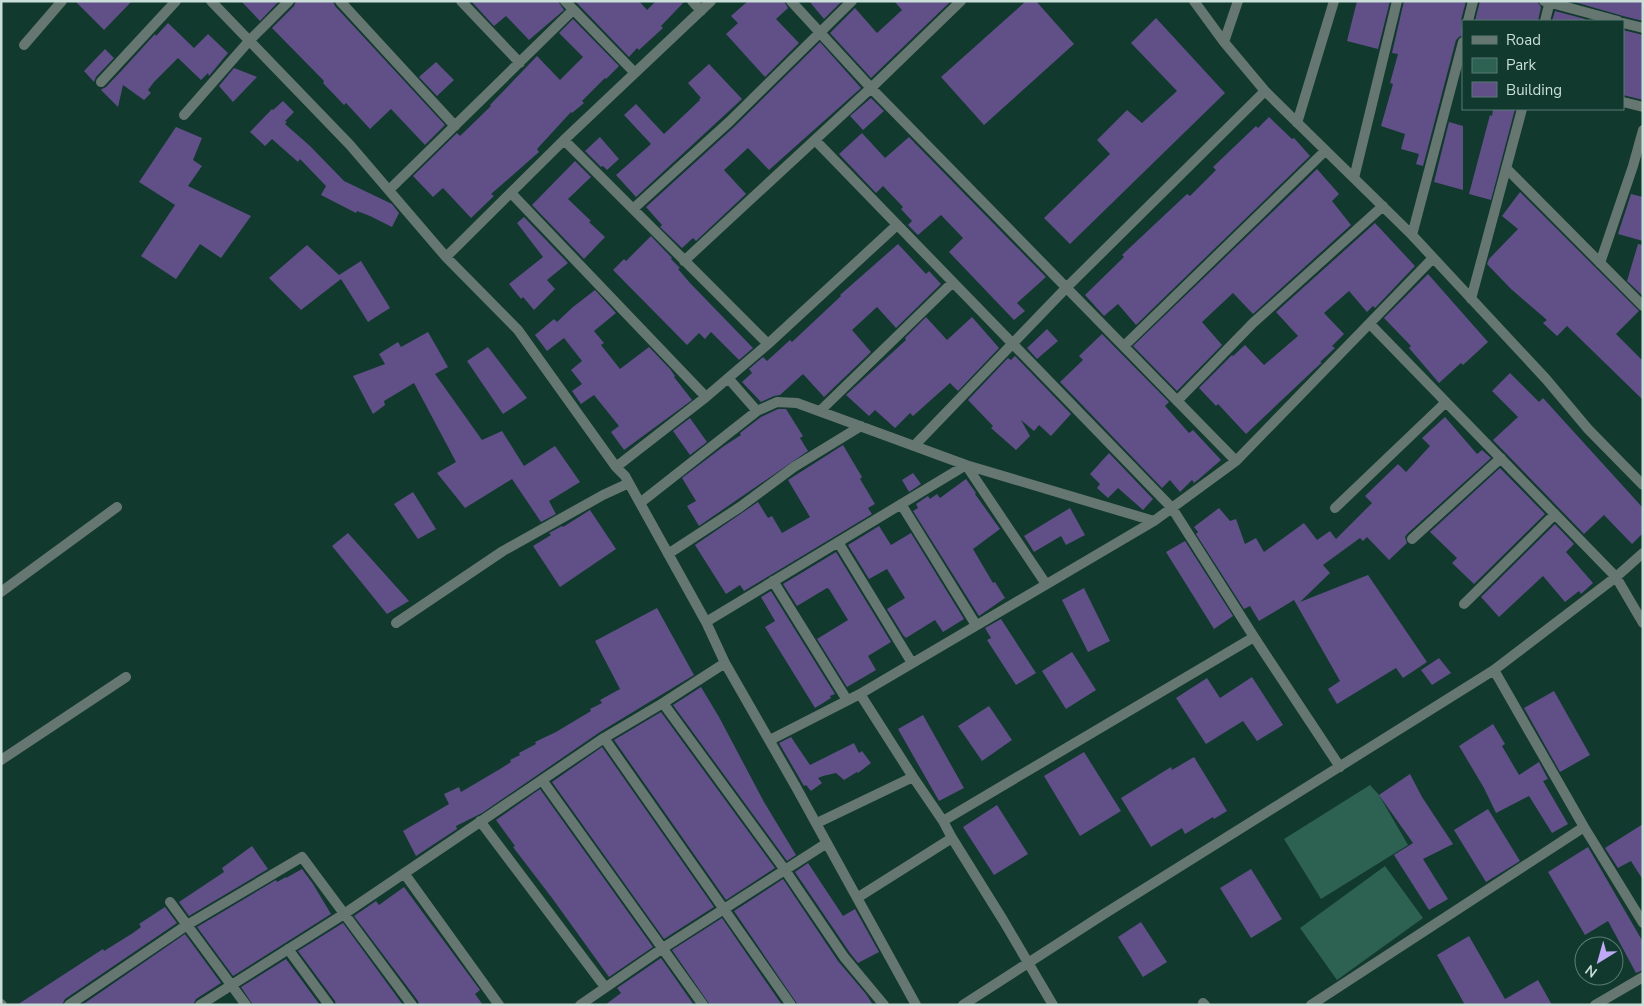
<svg xmlns="http://www.w3.org/2000/svg" width="1644" height="1006" font-family="'Nunito Sans',sans-serif">
  <style>
    .green { fill: #2d6151 }
    .building { fill: #614f88 }
    .lines { fill: none; stroke-linecap: round; stroke-linejoin: round }
    .minor { stroke: #667771; stroke-width: 10 }
  </style>
  <rect width="100%" height="100%" fill="#11392e"/>
  <path class="green" d="M1370 785 1379 795 1408 845 1321 899 1284 839Z
    M1385 866 1423 918 1337 980 1300 928Z"/>
  <path class="building" d="M75 1H132L104 30Z
    M241 1H279L260 21Z
    M296 1H333L335 6 445 125 425 145 391 109 370 129 346 103 344 105 323 83 324 81 272 28 294 6Z
    M471 1H558L564 10 529 40 506 16 494 26Z
    M575 1H639L647 10 656 1H685L661 26 663 28 639 50 637 48 629 57Z
    M748 1H784L788 8 776 19 799 43 765 77 726 34 738 23 731 16Z
    M809 1H842L824 19Z
    M894 1H951L871 78 830 33 855 8 877 33 902 10Z
    M1026 1H1036L1074 44 984 125 941 77Z
    M1357 1H1390L1378 49 1347 41Z
    M1404 1H1466L1461 20 1463 35 1459 37 1456 40 1423 166 1416 164 1419 154 1401 149 1405 134 1381 126 1393 84 1390 83 1398 54 1392 53Z
    M1480 1H1537L1541 7 1538 21H1475Z
    M1571 1H1643V21L1623 16Z
    M1555 11 1585 19V21H1552Z
    M1156 18 1225 93 1070 244 1044 218 1110 154 1097 140 1127 110 1142 123 1177 91 1131 43Z
    M573 19 619 66 606 79 605 78 582 101 584 103 572 113 571 112 537 149 539 152 491 194 494 196 471 218 443 188 433 197 413 176 457 133 460 136 491 106 490 105 537 56 560 80 583 57 559 33Z
    M168 23 194 48 208 34 228 53 209 76 208 73 201 80 178 58 154 82 148 90 151 93 144 100 123 85 118 107 101 90 102 89 106 87 124 68 155 34 156 36Z
    M1623 30 1643 35V100L1623 95Z
    M820 42 861 88 769 170 748 148 724 170 746 194 696 241 693 238 682 248 660 227 662 225 646 207 734 127Z
    M105 49 114 58 96 77 94 82 84 71Z
    M436 62 454 80 437 96 419 77Z
    M709 64 742 99 636 197 616 175 651 144 624 115 636 104 664 134 700 100 699 99 701 98 688 83Z
    M234 68 257 77 233 102 219 86Z
    M871 98 884 111 863 130 850 116Z
    M283 101 294 112 285 121 287 122 285 124 310 146 344 181 392 204 399 213 392 227 370 216 357 211 356 213 321 195 326 186 300 159 298 162 272 139 265 146 250 132 272 109 273 110Z
    M1493 109H1515L1491 200 1469 194 1490 115 1492 116Z
    M1269 117 1292 139 1294 138 1310 156 1136 325 1118 304 1104 316 1085 295 1124 257 1122 255 1187 194 1190 196 1216 170 1213 167 1256 126 1258 128Z
    M1449 122 1463 126V190L1434 182Z
    M176 127 202 138 193 160 202 166 188 186 251 216 221 258 200 244 176 279 141 256 175 205 139 182Z
    M862 133 885 158 909 137 1046 277 1017 303 1025 311 1014 320 949 252 963 238 941 215 918 235 908 225 912 221 901 209 903 207 883 186 876 193 839 154Z
    M600 137 619 159 607 170 603 166 601 167 585 151Z
    M575 161 591 177 568 199 591 221 589 222 605 237 584 259 532 205Z
    M1317 169 1339 194 1332 201 1351 225 1253 314 1233 293 1202 322 1222 345 1177 391 1133 346Z
    M1520 192 1639 311 1616 334 1643 361V400L1567 326 1557 336 1543 323 1547 320 1511 289 1487 264 1489 259 1518 229 1502 216Z
    M1631 194 1643 197V241L1618 234Z
    M524 217 568 263 547 280 555 289 534 310 523 297 521 299 509 284 543 257 517 223Z
    M1375 223 1415 266 1375 308 1373 306 1367 312 1349 291 1324 313 1344 334 1332 346 1335 348 1320 362 1322 363 1319 365 1246 434 1218 404 1216 406 1199 388 1232 355 1233 356 1245 345 1264 365 1298 336 1276 312Z
    M651 236 672 258 671 259 680 268 678 269 690 283 753 348 739 360 711 332 705 339 699 333 687 345 613 270 624 259 626 261Z
    M898 244 926 274 929 271 941 284 896 328 877 307 852 330 871 352 824 397 803 374 780 395 774 396 761 402 742 382 752 373 749 369 763 357 767 361 790 340 792 342 841 296 840 295Z
    M1638 244 1643 245V296L1627 281Z
    M307 245 339 275 361 261 390 308 368 322 341 279 301 310 269 278Z
    M1428 274 1488 342 1463 365 1461 363 1439 383 1409 348 1411 346 1384 318Z
    M595 290 616 313 594 331 604 343 601 345 620 369 649 347 670 369 675 376 674 377 692 400 624 450 611 432 619 426 594 395 581 404 572 391 582 384 571 370 582 361 564 338 547 351 535 335 554 319 557 322 573 307Z
    M926 317 947 340 972 317 999 348 958 391 950 383 913 416 910 413 895 428 875 410 869 416 846 395 906 340 905 338Z
    M1047 329 1058 341 1037 359 1027 348Z
    M428 332 448 367 435 374 482 440 502 431 524 466 555 446 580 482 549 501 556 514 541 522 512 479 465 508 437 473 456 462 414 383 384 401 385 405 373 414 353 376 385 364 379 354 398 342 401 347Z
    M1102 334 1169 402 1165 406 1189 433 1193 430 1221 460 1199 479 1194 483 1192 480 1180 492 1170 480 1162 488 1060 382 1083 360 1079 356Z
    M488 347 527 398 503 414 467 361Z
    M1015 356 1071 414 1051 436 1039 425 1034 431 1021 420 1030 436 1016 450 991 428 993 426 968 400 1008 358 1011 360Z
    M1510 373 1539 402 1543 398 1643 508V533L1632 544 1604 515 1584 534 1493 440 1518 417 1492 391Z
    M778 409H786L803 436 800 438 808 451 699 526 687 506 696 501 682 478 724 446 741 435 740 433 761 417Z
    M1445 417 1477 454 1482 450 1491 458 1407 534 1405 537 1407 543 1389 560 1367 537 1363 541 1360 538 1323 565 1330 573 1300 602 1368 575 1427 662 1403 678 1396 668 1337 704 1328 689 1340 681 1294 600 1259 621 1250 606 1244 609 1196 534 1198 532 1194 527 1219 508 1230 521 1236 519 1245 544 1256 538 1264 552 1304 523 1317 540 1330 531 1336 539 1372 503 1365 496 1398 464 1406 472 1430 446 1422 438Z
    M690 418 707 442 690 455 673 431Z
    M843 445 862 477 860 479 875 504 868 508 872 514 744 591 740 585 726 594 695 545 758 502 768 518 772 516 782 533 810 517 788 480Z
    M1109 453 1153 499 1143 510 1118 488 1108 498 1097 488 1100 484 1090 474Z
    M1500 468 1545 514 1474 584 1452 563 1457 558 1430 532Z
    M913 473 921 484 909 492 902 480Z
    M966 479 976 493 975 494 1000 529 973 549 993 583 995 582 1005 598 979 616 913 511 918 508 916 504 928 496 930 499 937 494 940 498Z
    M413 492 436 529 418 539 394 504Z
    M1070 508 1085 535 1066 545 1061 536 1034 552 1024 536Z
    M590 510 616 549 560 587 533 546 551 535 549 533 562 526 563 527Z
    M1555 524 1574 544 1566 552 1593 583 1581 594 1579 591 1565 602 1543 576 1499 617 1481 597Z
    M879 526 891 545 911 533 964 619 943 632 935 620 906 638 903 635 887 609 905 598 887 569 869 579 848 545Z
    M348 533 409 601 387 614 332 546Z
    M1185 541 1233 616 1214 629 1166 552Z
    M836 552 891 642 868 656 876 670 847 687 817 639 848 620 829 589 827 588 797 606 783 584Z
    M1084 588 1110 641 1088 652 1062 600Z
    M771 591 835 694 830 696 831 698 815 708 765 627 775 621 761 597Z
    M657 608 694 675 600 732 482 813 456 826 457 829 416 856 403 831 449 804 444 794 459 787 461 792 500 769 511 762 510 760 520 755 519 753 536 744 535 742 556 732 591 711 590 709 602 703 600 700 620 689 595 641Z
    M1001 619 1036 673 1016 685 987 640 991 638 985 628Z
    M1072 652 1096 690 1066 709 1042 671Z
    M1439 658 1451 673 1432 685 1421 670Z
    M1252 677 1283 725 1257 741 1243 721 1206 744 1176 698 1207 678 1220 698Z
    M701 687 719 717 764 802 796 855 787 861 673 705Z
    M1554 691 1590 755 1560 772 1524 708Z
    M989 706 1012 740 982 761 958 726Z
    M661 712 775 868 726 900 614 740Z
    M923 715 964 788 939 801 898 729Z
    M1493 724 1505 744 1502 746 1519 775 1539 762 1548 779 1543 781 1568 824 1552 833 1529 796 1496 813 1484 788 1459 746Z
    M791 737 810 765 854 743 859 753 862 751 871 763 858 773 857 772 844 780 836 773 823 776 818 778 822 783 811 791 806 785 804 786 779 743Z
    M602 747 714 907 664 939 552 782Z
    M1084 752 1121 811 1080 836 1044 776Z
    M1194 757 1227 811 1214 819 1213 817 1185 834 1182 828 1151 847 1121 798 1171 767 1172 770Z
    M1410 774 1422 797 1453 844 1423 859 1448 899 1429 910 1394 855 1413 843 1379 795Z
    M540 789 653 947 609 977 552 898 513 847 515 846 496 820Z
    M997 805 1028 854 994 875 963 827Z
    M1488 809 1520 861 1486 882 1454 830Z
    M1643 824V880L1631 861 1618 868 1605 848Z
    M252 846 268 869 189 916 179 902 224 872 222 868Z
    M1588 847 1643 942V970L1636 973 1608 921 1585 935 1548 872Z
    M808 863 843 916 855 909 879 952 858 963 850 953 795 872Z
    M302 869 313 884 331 914 233 976 197 927 276 880 277 882 286 877V878Z
    M1251 869 1282 919 1251 938 1220 888Z
    M783 879 838 961 866 994 873 1005H798L734 911Z
    M404 887 480 990 475 994 483 1005H419L418 1001 354 916 376 901 379 905Z
    M165 907 177 923 65 999 62 1005H17L103 949 104 951 133 933 141 927 139 924Z
    M722 918 782 1005H710L672 950Z
    M1141 922 1167 962 1143 977 1118 937Z
    M343 923 403 1005H336L335 1001 298 951Z
    M185 934 221 983 196 999 193 1005H82Z
    M1469 936 1505 999 1538 980 1552 1005H1465L1437 955Z
    M661 958 694 1005H605L621 993 617 988Z
    M286 959 320 1005H253L241 987Z"/>
  <g class="lines">
    <path class="minor" d="M211 1 350 145 446 257 518 330 616 467 625 476 706 622 725 663 796 787 916 1005
      M340 1 455 126
      M461 1 520 63
      M565 1 635 73
      M692 1 701 11
      M791 1 871 88 1236 461
      M1194 1 1224 42 1265 91 1412 235 1546 379 1588 429 1643 485
      M1544 1 1618 21
      M1468 21 1473 1
      M1545 21 1550 1
      M1623 23 1643 28
      M1224 42 1238 1
      M24 45 62 1
      M101 82 176 1
      M1623 102 1643 107
      M184 115 249 41 289 1
      M1297 123 1334 1
      M564 140 768 344
      M815 140 1172 508 1254 637 1340 767
      M1506 168 1643 306
      M1354 178 1397 1
      M389 190 573 10
      M511 193 706 397
      M633 209 729 122 852 1
      M1412 235 1463 42
      M446 257 564 140 711 1
      M684 261 871 88 961 1
      M1600 263 1633 166 1643 130
      M1471 299 1522 109
      M1370 324 1616 577 1643 623
      M1124 346 1325 151
      M728 378 757 411
      M1177 401 1253 323 1383 206
      M820 411 953 282
      M914 446 1067 287 1265 91
      M616 467 706 397 768 344 897 225
      M640 503 757 411 777 402 797 403 966 465 1154 521
      M901 504 976 625
      M1335 508 1446 402
      M1412 539 1501 458
      M838 542 912 663
      M668 554 740 507 794 467 861 426
      M773 581 847 700
      M1 592 117 507
      M1464 604 1555 514
      M706 622 966 465 1046 584
      M396 623 503 551 603 495 629 483
      M1494 670 1584 827 1643 923
      M860 694 1154 521 1236 461 1433 258
      M663 703 785 870 844 957 884 1005
      M604 738 791 1005
      M770 740 860 694 913 777 943 821 952 838 1003 920 1053 1005
      M1 760 126 677
      M542 780 703 1005
      M480 821 605 987
      M943 821 1254 637
      M817 823 913 777
      M404 873 499 1005
      M857 898 952 838
      M170 902 246 1005
      M288 949 329 1005
      M1203 1003 1205 1005
      M1 1004 2 1005
      M69 1005 187 925 302 857 412 1005
      M200 1005 344 914 604 738 663 703 725 663
      M580 1005 663 948 827 843
      M963 1005 1104 914 1494 670 1616 577 1643 553
      M1311 1005 1584 827
      M1595 1005 1643 977"/>
  </g>
  <rect width="1644" height="1006" fill="none" stroke="#cadfd7" stroke-width="5"/>
  <rect x="1462" y="20" width="162" height="90" fill="#11392e" stroke="#5b7b72"/>
  <rect x="1472" y="36" width="25" height="8" fill="#667771" stroke="#5b7b72"/>
  <text x="1506" y="45" font-size="15" fill="#cadfd7">Road</text>
  <rect x="1472" y="58" width="25" height="15" fill="#2d6151" stroke="#5b7b72"/>
  <text x="1506" y="70" font-size="15" fill="#cadfd7">Park</text>
  <rect x="1472" y="82" width="25" height="15" fill="#614f88" stroke="#5b7b72"/>
  <text x="1506" y="95" font-size="15" fill="#cadfd7">Building</text>
  <g transform="translate(1599 961) rotate(217)"><circle r="24" fill="#11392e" stroke="#5b7b72"/>
  <path d="M0-4L9 19L0 12L-9 19Z" fill="#bfa9f4"/>
  <text y="-8" font-size="14" font-weight="bold" text-anchor="middle" fill="#cadfd7">N</text>
  </g>
</svg>
